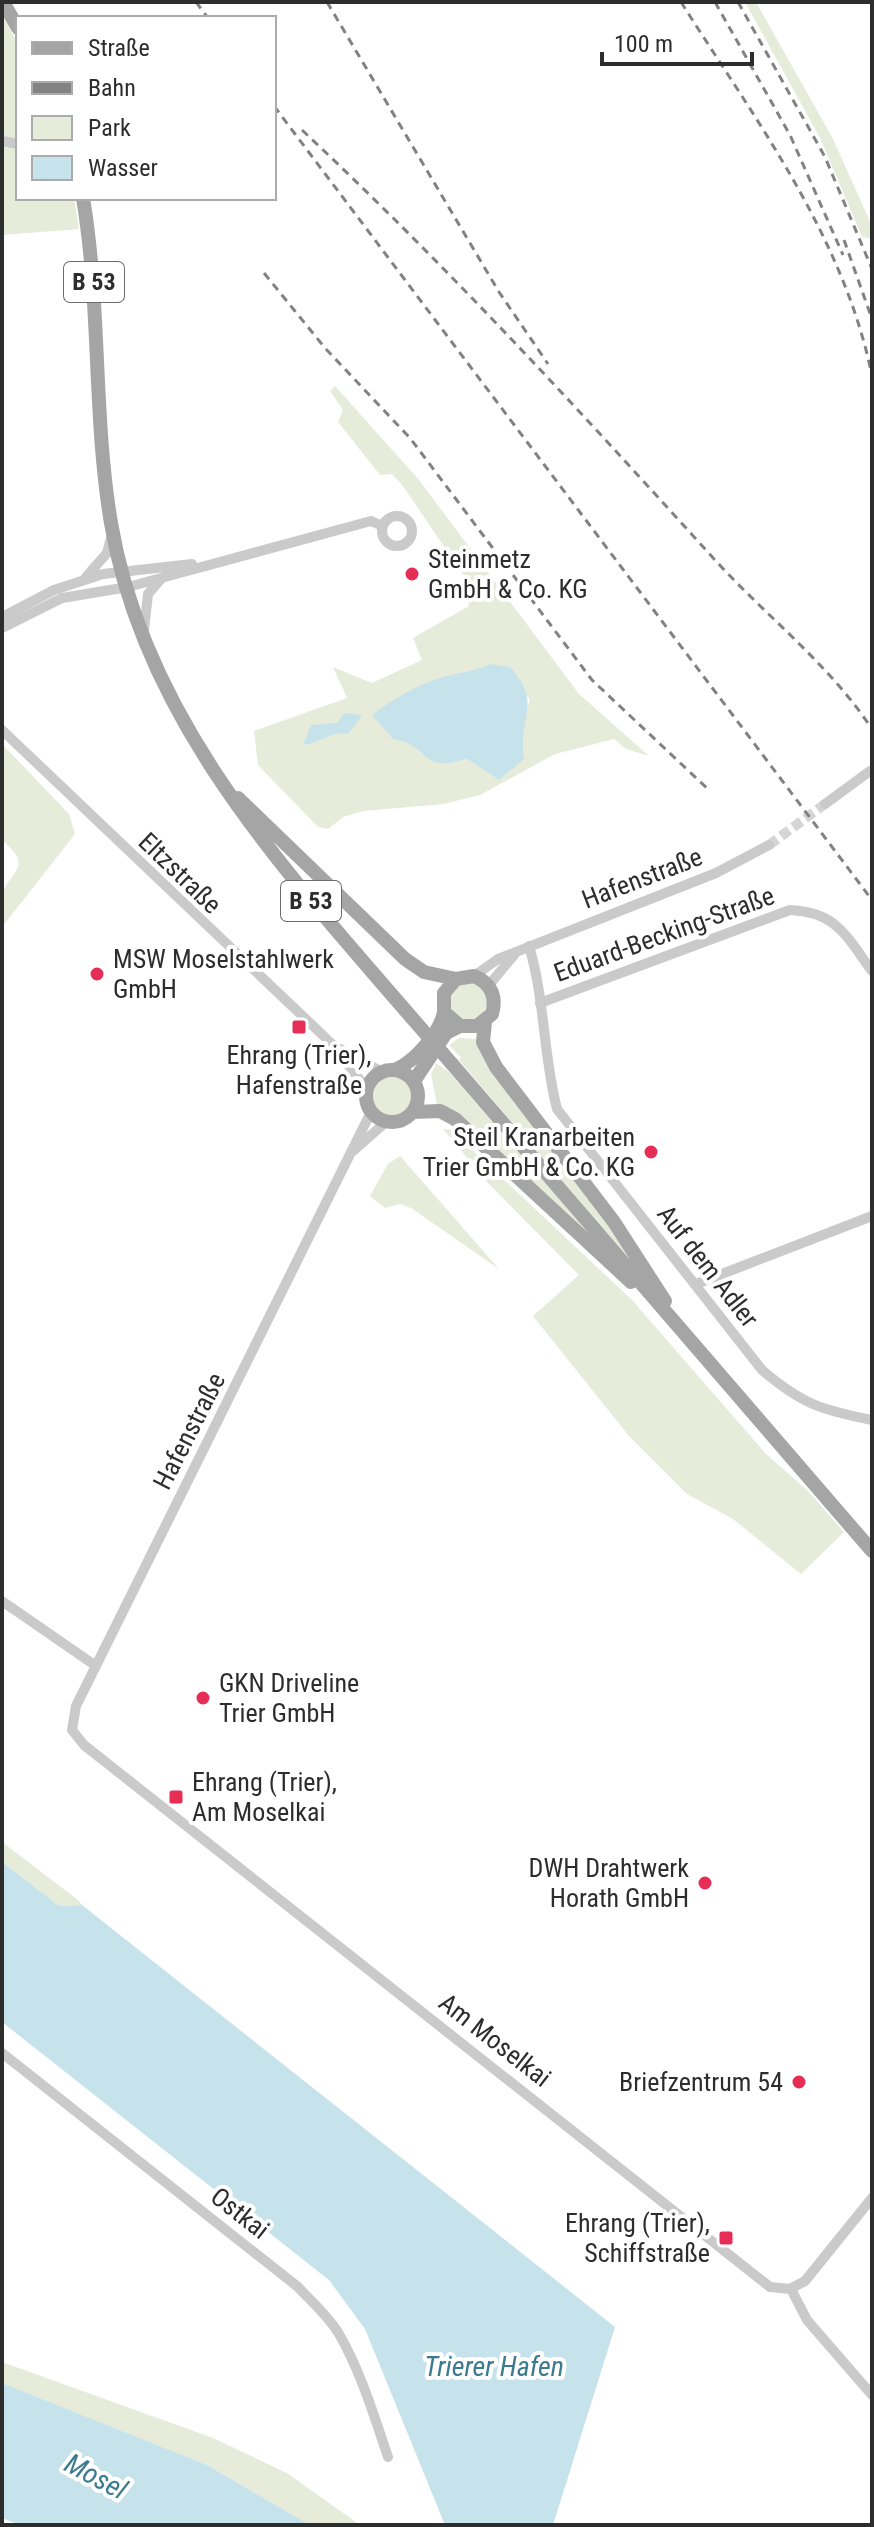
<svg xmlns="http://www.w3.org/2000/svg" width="874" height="2527" font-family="'Roboto Condensed',sans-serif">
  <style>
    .green { fill: #e6ebda; fill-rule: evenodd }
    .water { fill: #c6e2eb }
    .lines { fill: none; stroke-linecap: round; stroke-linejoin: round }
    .minor-tunnel { stroke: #d5d5d5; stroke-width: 10; stroke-dasharray: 10 5; stroke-linecap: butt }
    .minor { stroke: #cacaca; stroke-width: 10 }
    .major { stroke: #a5a5a5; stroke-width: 14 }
    .rail { stroke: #828282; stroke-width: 3; stroke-dasharray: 8 6; stroke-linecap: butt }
    .major-bridge { stroke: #a5a5a5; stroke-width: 14 }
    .poi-dot { fill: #e62d55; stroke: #fff; stroke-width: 3 }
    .labels { text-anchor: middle; stroke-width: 8; stroke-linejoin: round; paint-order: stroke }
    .shield { fill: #fff; stroke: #6c6c6c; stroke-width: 2 }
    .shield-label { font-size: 24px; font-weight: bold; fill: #2d2d2d }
    .poi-label { font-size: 26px; fill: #2d2d2d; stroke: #fff; text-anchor: start }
    .street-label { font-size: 26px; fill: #2d2d2d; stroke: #fff }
    .water-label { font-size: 28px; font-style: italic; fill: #3b7a8f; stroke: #fff }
  </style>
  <rect width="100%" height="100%" fill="#fff"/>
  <path class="green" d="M745 2H756L833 139 872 226 870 238 862 237 821 140Z
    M2 15 18 44V198H74L79 229 2 235Z
    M335 386 419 480 579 694 649 756 626 749 614 739 555 754 480 795 443 804 363 811 343 817 328 829 318 827 258 765 254 731 347 698 333 667 372 683 422 660 413 638 469 606 468 603 477 595 403 486 392 474 380 475 338 422 343 410 330 391ZM490 664 530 699C520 733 527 752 499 780L467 759C439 768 429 762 409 742L414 690C439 676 465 676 490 664Z
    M2 744 69 814 75 834 2 927C2 918 0 903 2 895 10 870 35 868 2 840Z
    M449 1001a19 19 0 1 1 38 0a19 19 0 1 1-38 0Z
    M459 1038 479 1039 636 1262 633 1265 459 1060 461 1058 449 1045Z
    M436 1063 449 1072 611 1258 437 1105 431 1074Z
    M373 1096a20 20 0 1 1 40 0a20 20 0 1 1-40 0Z
    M443 1129 451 1130 632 1300 765 1453 808 1491 844 1532 801 1574 733 1519 687 1494 629 1436 533 1316 579 1275 489 1184Z
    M400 1156 499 1269 411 1208 400 1204 385 1208 370 1196 388 1164Z
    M2 1842 78 1900 82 1905 59 1906 2 1862Z
    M2 2362 213 2438 287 2473 360 2525H310L207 2465 2 2383Z"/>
  <path class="water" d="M490 664 510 667C544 704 517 718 524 759L499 780 467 759C418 774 431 745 393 739L372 715C390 701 412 688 434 680 452 673 471 673 490 664Z
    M345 713 362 715 348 734C332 730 318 744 303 745L311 725 337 723Z
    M2 1862 59 1906 82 1905 615 2327 553 2525H445L365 2329 329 2280 2 2022Z
    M2 2383 207 2465 310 2525H20L2 2518Z"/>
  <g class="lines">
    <path class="minor-tunnel" d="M769 845 825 804"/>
    <path class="minor" d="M2 141 18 144
      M382 531a15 15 0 1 1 30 0a15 15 0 1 1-30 0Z
      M86 577 107 553 112 534
      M2 617 54 590 103 574 192 564
      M2 628 62 598 128 587 371 521 382 526
      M144 630 148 594 161 579
      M2 730 332 1044 367 1089
      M825 804 870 771
      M529 946C545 999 543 1055 557 1109L762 1370C802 1404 821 1410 872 1420
      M474 976 498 959 716 873 769 845
      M489 985 514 955
      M540 1003 790 910C837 912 846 936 872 971
      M340 1049 382 1072
      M371 1112 76 1706 72 1730 84 1745 770 2287 790 2289 805 2281 872 2198
      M353 1151 386 1122
      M696 1284 872 1216
      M2 1601 96 1666
      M2 2053 298 2287C312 2302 329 2317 339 2334 361 2372 374 2416 388 2457
      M791 2289 807 2320 872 2395"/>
    <path class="major" d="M3 2 18 28
      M83 198C101 306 93 416 111 523 144 721 287 873 412 1018
      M238 798 405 959 424 972 456 979
      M485 1022 483 1042 496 1067 614 1222 665 1301
      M452 1064 872 1551
      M366 1096a26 26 0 1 1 52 0a26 26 0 1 1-52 0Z
      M395 1070C415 1061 440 1033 444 1012
      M414 1081 446 1033 460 1026H477L492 1014C497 996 491 983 474 976L456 979 444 993V1012L460 1026
      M413 1112 440 1111 455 1119 631 1282"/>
    <path class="rail" d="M196 2 208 18
      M327 2 499 292 548 364
      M681 2C755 119 844 237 872 376
      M715 2 790 135 843 255
      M738 2 825 157 872 269
      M274 106 872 900
      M302 130C447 266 581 412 715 560 767 617 829 664 872 729
      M844 240 872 319
      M264 273 325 348 410 438 592 680 710 791"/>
    <path class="major-bridge" d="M412 1018 452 1064"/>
  </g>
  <g class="poi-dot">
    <circle cx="412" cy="574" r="8"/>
    <circle cx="97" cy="974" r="8"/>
    <rect x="291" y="1019" width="16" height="16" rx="4"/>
    <circle cx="651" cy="1152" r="8"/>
    <circle cx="203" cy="1698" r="8"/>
    <rect x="168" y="1789" width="16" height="16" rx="4"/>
    <circle cx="705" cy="1883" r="8"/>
    <circle cx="799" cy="2082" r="8"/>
    <rect x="718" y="2230" width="16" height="16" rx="4"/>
  </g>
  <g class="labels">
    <g class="shield">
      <rect x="64" y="262" width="60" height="40" rx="6"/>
      <rect x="281" y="881" width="60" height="40" rx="6"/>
    </g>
    <g class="shield-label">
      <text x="94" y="290">B 53</text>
      <text x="311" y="909">B 53</text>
    </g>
    <g class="poi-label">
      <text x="428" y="568">Steinmetz<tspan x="428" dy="30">GmbH &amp; Co. KG</tspan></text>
      <text x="113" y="968">MSW Moselstahlwerk<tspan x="113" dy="30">GmbH</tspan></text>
      <text x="299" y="1064" text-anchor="middle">Ehrang (Trier),<tspan x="299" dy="30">Hafenstraße</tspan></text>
      <text x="635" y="1146" text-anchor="end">Steil Kranarbeiten<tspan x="635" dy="30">Trier GmbH &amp; Co. KG</tspan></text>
      <text x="219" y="1692">GKN Driveline<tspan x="219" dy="30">Trier GmbH</tspan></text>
      <text x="192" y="1791">Ehrang (Trier),<tspan x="192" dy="30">Am Moselkai</tspan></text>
      <text x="689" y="1877" text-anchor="end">DWH Drahtwerk<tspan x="689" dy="30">Horath GmbH</tspan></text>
      <text x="783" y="2091" text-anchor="end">Briefzentrum 54</text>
      <text x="710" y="2232" text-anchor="end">Ehrang (Trier),<tspan x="710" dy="30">Schiffstraße</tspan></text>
    </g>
    <g class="street-label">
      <text transform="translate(180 873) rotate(44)" y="9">Eltzstraße</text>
      <text transform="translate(642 878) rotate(-21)" y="9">Hafenstraße</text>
      <text transform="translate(664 934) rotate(-20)" y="9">Eduard-Becking-Straße</text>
      <text transform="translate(708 1266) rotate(52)" y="9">Auf dem Adler</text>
      <text transform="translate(189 1431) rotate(-63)" y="9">Hafenstraße</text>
      <text transform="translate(495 2040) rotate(38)" y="9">Am Moselkai</text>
      <text transform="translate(240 2213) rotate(38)" y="9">Ostkai</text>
    </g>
    <g class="water-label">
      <text x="494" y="2376">Trierer Hafen</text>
      <text transform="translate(96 2476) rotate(28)" y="10">Mosel</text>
    </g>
  </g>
  <rect width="874" height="2527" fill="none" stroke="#2d2d2d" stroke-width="8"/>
  <rect x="16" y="16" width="260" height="184" fill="#ffffff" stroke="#ababab" stroke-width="2"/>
  <rect x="32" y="42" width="40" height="12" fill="#a5a5a5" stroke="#ababab" stroke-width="2"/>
  <text x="88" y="56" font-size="24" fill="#2d2d2d">Straße</text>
  <rect x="32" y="82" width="40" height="12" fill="#828282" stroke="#ababab" stroke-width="2"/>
  <text x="88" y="96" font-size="24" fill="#2d2d2d">Bahn</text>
  <rect x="32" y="116" width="40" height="24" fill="#e6ebda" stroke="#ababab" stroke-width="2"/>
  <text x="88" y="136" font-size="24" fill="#2d2d2d">Park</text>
  <rect x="32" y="156" width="40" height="24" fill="#c6e2eb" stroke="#ababab" stroke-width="2"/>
  <text x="88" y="176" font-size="24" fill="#2d2d2d">Wasser</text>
  <path d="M602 52v12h150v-12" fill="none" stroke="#2d2d2d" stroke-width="4"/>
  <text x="614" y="52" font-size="24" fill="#2d2d2d" stroke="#ffffff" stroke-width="6" paint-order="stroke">100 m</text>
</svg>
